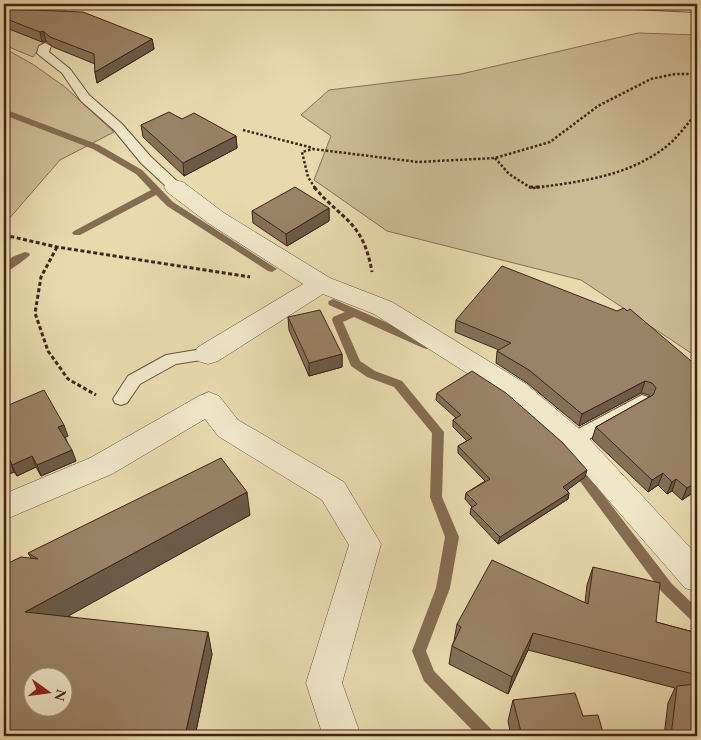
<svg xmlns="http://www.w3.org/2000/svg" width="701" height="740" font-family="'EB Garamond',serif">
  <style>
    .green { fill: #ccbb94; stroke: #886f56 }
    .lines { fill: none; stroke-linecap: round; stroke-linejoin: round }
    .stream { fill: #856c52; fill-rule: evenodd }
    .service-casing { stroke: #6d513c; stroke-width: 2 }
    .minor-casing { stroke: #6d513c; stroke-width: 1 }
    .path-far1 { stroke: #442317; stroke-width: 2.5; stroke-dasharray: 2.5 2; stroke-linecap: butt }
    .path { stroke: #442317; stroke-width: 3; stroke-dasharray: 4 2.5; stroke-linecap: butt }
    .service { fill: #f0e7ca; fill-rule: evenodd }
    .minor { fill: #f0e7ca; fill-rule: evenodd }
    .wall { fill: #847057; stroke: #442317 }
    .shaded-wall { fill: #6b5b47; stroke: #442317 }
    .building { fill: #998265; stroke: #442317; fill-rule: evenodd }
  </style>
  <rect width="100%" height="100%" fill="#e8daad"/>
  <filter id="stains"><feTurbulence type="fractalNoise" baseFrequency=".004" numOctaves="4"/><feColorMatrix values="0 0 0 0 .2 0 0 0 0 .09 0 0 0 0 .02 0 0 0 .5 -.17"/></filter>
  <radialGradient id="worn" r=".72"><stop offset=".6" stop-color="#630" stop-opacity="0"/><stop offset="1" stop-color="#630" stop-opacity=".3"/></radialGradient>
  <path class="green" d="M4 4H70L33 57 4 45Z
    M638 33 697 35V357L581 280 387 231 314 180 331 136 301 115 329 90 461 74Z
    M4 48 34 65 65 87 114 132 60 160 8 220H4Z"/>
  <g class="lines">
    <path class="stream" d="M4 109 99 145 142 170 173 202 277 269 272 272 268 271 167 206 156 195 80 235H74L72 233 74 231 151 190 136 174 93 149 4 115Z
      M25 252 29 253 30 255C26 259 8 272 4 273V265L12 257Z
      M333 299 431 342 432 345 427 349 423 348 354 317 343 322 360 361 375 371 402 381 444 432 442 497 459 537 450 588 426 651 434 671 493 731 496 736H478L424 681 412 651 436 588 445 537 430 497 432 433 394 387 367 377 351 366 332 320 333 317 345 312 329 305 328 303 329 301Z
      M574 460 578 462 672 584 697 608V623L692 621 662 592 570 468 568 465 570 462Z"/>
    <defs>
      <path id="service" d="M585 4 697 6V12L590 7Z
        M45 43 51 46 49 52 70 69 89 95 122 124 151 157 180 184 182 187 180 190H170L141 163 114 130 81 101 62 73 39 55 37 53 39 46Z
        M208 348 214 350 216 354 214 358 176 364 140 384 127 403 121 405 115 403 113 399 128 376 166 355Z
        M642 395 648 397 650 401 648 405 579 445 573 447 567 445 564 440 567 435Z"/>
      <path id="minor" d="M175 180 183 182 224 213 330 278 392 302 526 384 583 432 697 555V592L685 588 563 448 506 398 374 314 323 294 218 361 208 364 198 361 194 354 198 347 303 284 208 223 167 192 164 187 167 182Z
        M209 392 219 396 238 420 344 482 381 544 342 683 361 736H323L306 683 349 545 322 500 218 436 205 419 112 474 4 520V494L90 458 199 396Z"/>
    </defs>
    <use href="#service" class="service-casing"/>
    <use href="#minor" class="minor-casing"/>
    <path class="path-far1" d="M243 130 313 148
      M495 158 509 174 531 188
      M315 188 308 177 302 152 313 149 418 162 495 158 550 142 598 106 651 79 675 74H697
      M533 188C578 182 625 177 663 149 676 140 686 125 697 113"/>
    <path class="path" d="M314 187C343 221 363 221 372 272
      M529 187H543
      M4 235 57 247 250 277
      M57 247 41 277 35 313 48 351 68 379 96 395"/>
    <use href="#service" class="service"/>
    <use href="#minor" class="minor"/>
  </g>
  <path class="wall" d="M4 9 152 39 154 49 97 83 95 72V64L53 47 46 41 42 42 4 27Z
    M182 119 236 136 237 148 184 176 143 137 141 125Z
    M329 208V221L287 246 253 223 252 211Z
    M288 317 342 354V367L309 376 289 330Z
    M456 320 697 366V490L682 500 672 491 667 494 658 485 648 492 592 439 596 427 649 397V395L641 393 579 426 527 383 496 363 497 351 499 350 455 332Z
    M437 393 585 477 567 490 569 493 568 499 498 544 470 514 471 508 472 507 465 499 466 493 485 481 458 453V446L467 441 453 427V420L456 418 436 400Z
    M4 407 68 436 65 437 76 461 41 476 36 467 17 476 14 472 4 476Z
    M250 515 67 616 212 654 195 736H4L31 558 28 553Z
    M593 567 656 622 697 633V736H664L668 703 675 688 528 650 508 694 449 664 452 646 454 641 457 624 585 603 587 585Z
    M513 700 583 716 604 736H511L508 721Z"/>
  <path class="shaded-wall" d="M43 31 46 41 42 42 40 32Z
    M152 39 154 49 97 83 95 72Z
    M236 136 237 148 184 176 183 163Z
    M329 208V221L287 246 286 234Z
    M342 354V367L309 376V363Z
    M645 381 641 393 579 426 582 414Z
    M64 425 68 436 62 439 58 427Z
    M72 450 76 461 41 476 37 465Z
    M32 456 36 467 17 476 12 465Z
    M10 460 14 472 4 476V463Z
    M587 470 585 477 562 494 563 487Z
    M663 473 658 485 648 492 652 480Z
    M676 479 672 491 667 494 672 482Z
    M697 482V490L682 500 687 488Z
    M247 492 250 515 36 634 25 612Z
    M569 493 568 499 498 544 500 537Z
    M208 632 212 654 195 736H185Z
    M533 633 528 650 508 694 512 677Z"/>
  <path class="building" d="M4 9 83 12 152 39 95 72 94 54 50 37 43 31 40 32 4 18Z
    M169 112 182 119 194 113 236 136 183 163 141 125Z
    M295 187 329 208 286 234 252 211Z
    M502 266 617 311 624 308 627 311 630 309 697 366V482L687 488 676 479 672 482 663 473 652 480 596 427 653 395 656 388 652 383 645 381 582 414 529 370 497 351 511 343 456 320Z
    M320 310 342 354 309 363 288 317Z
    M472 371 506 393 563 443 587 470 563 487 569 493 500 537 471 508 477 504 466 493 490 479 458 446 472 438 453 420 461 415 437 393Z
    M44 390 64 425 58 427 72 450 37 465 32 456 12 465 10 460 4 463V407Z
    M221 458 247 492 25 612 208 632 185 736H4V565L21 557 38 559 28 553ZM32 678H62V708H32Z
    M492 560 588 604 593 567 660 583 656 622 697 633V675L533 633 512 677 452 646 461 627 457 624Z
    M697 684V736H671L677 686Z
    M575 693 583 716 598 715 604 736H522L513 700Z"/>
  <rect width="701" height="740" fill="none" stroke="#e8daad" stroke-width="20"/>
  <rect x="5" y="5" width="691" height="730" fill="none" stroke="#442317" stroke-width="2.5"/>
  <rect x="10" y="10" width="681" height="720" fill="none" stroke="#442317"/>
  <g transform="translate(48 692) rotate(104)"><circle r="24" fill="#f0e7ca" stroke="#ab9982"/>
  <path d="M0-4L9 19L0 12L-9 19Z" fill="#8f2418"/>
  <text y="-8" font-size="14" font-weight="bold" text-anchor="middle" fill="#442317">N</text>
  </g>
  <rect width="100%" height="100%" filter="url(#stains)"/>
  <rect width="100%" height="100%" fill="url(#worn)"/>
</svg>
